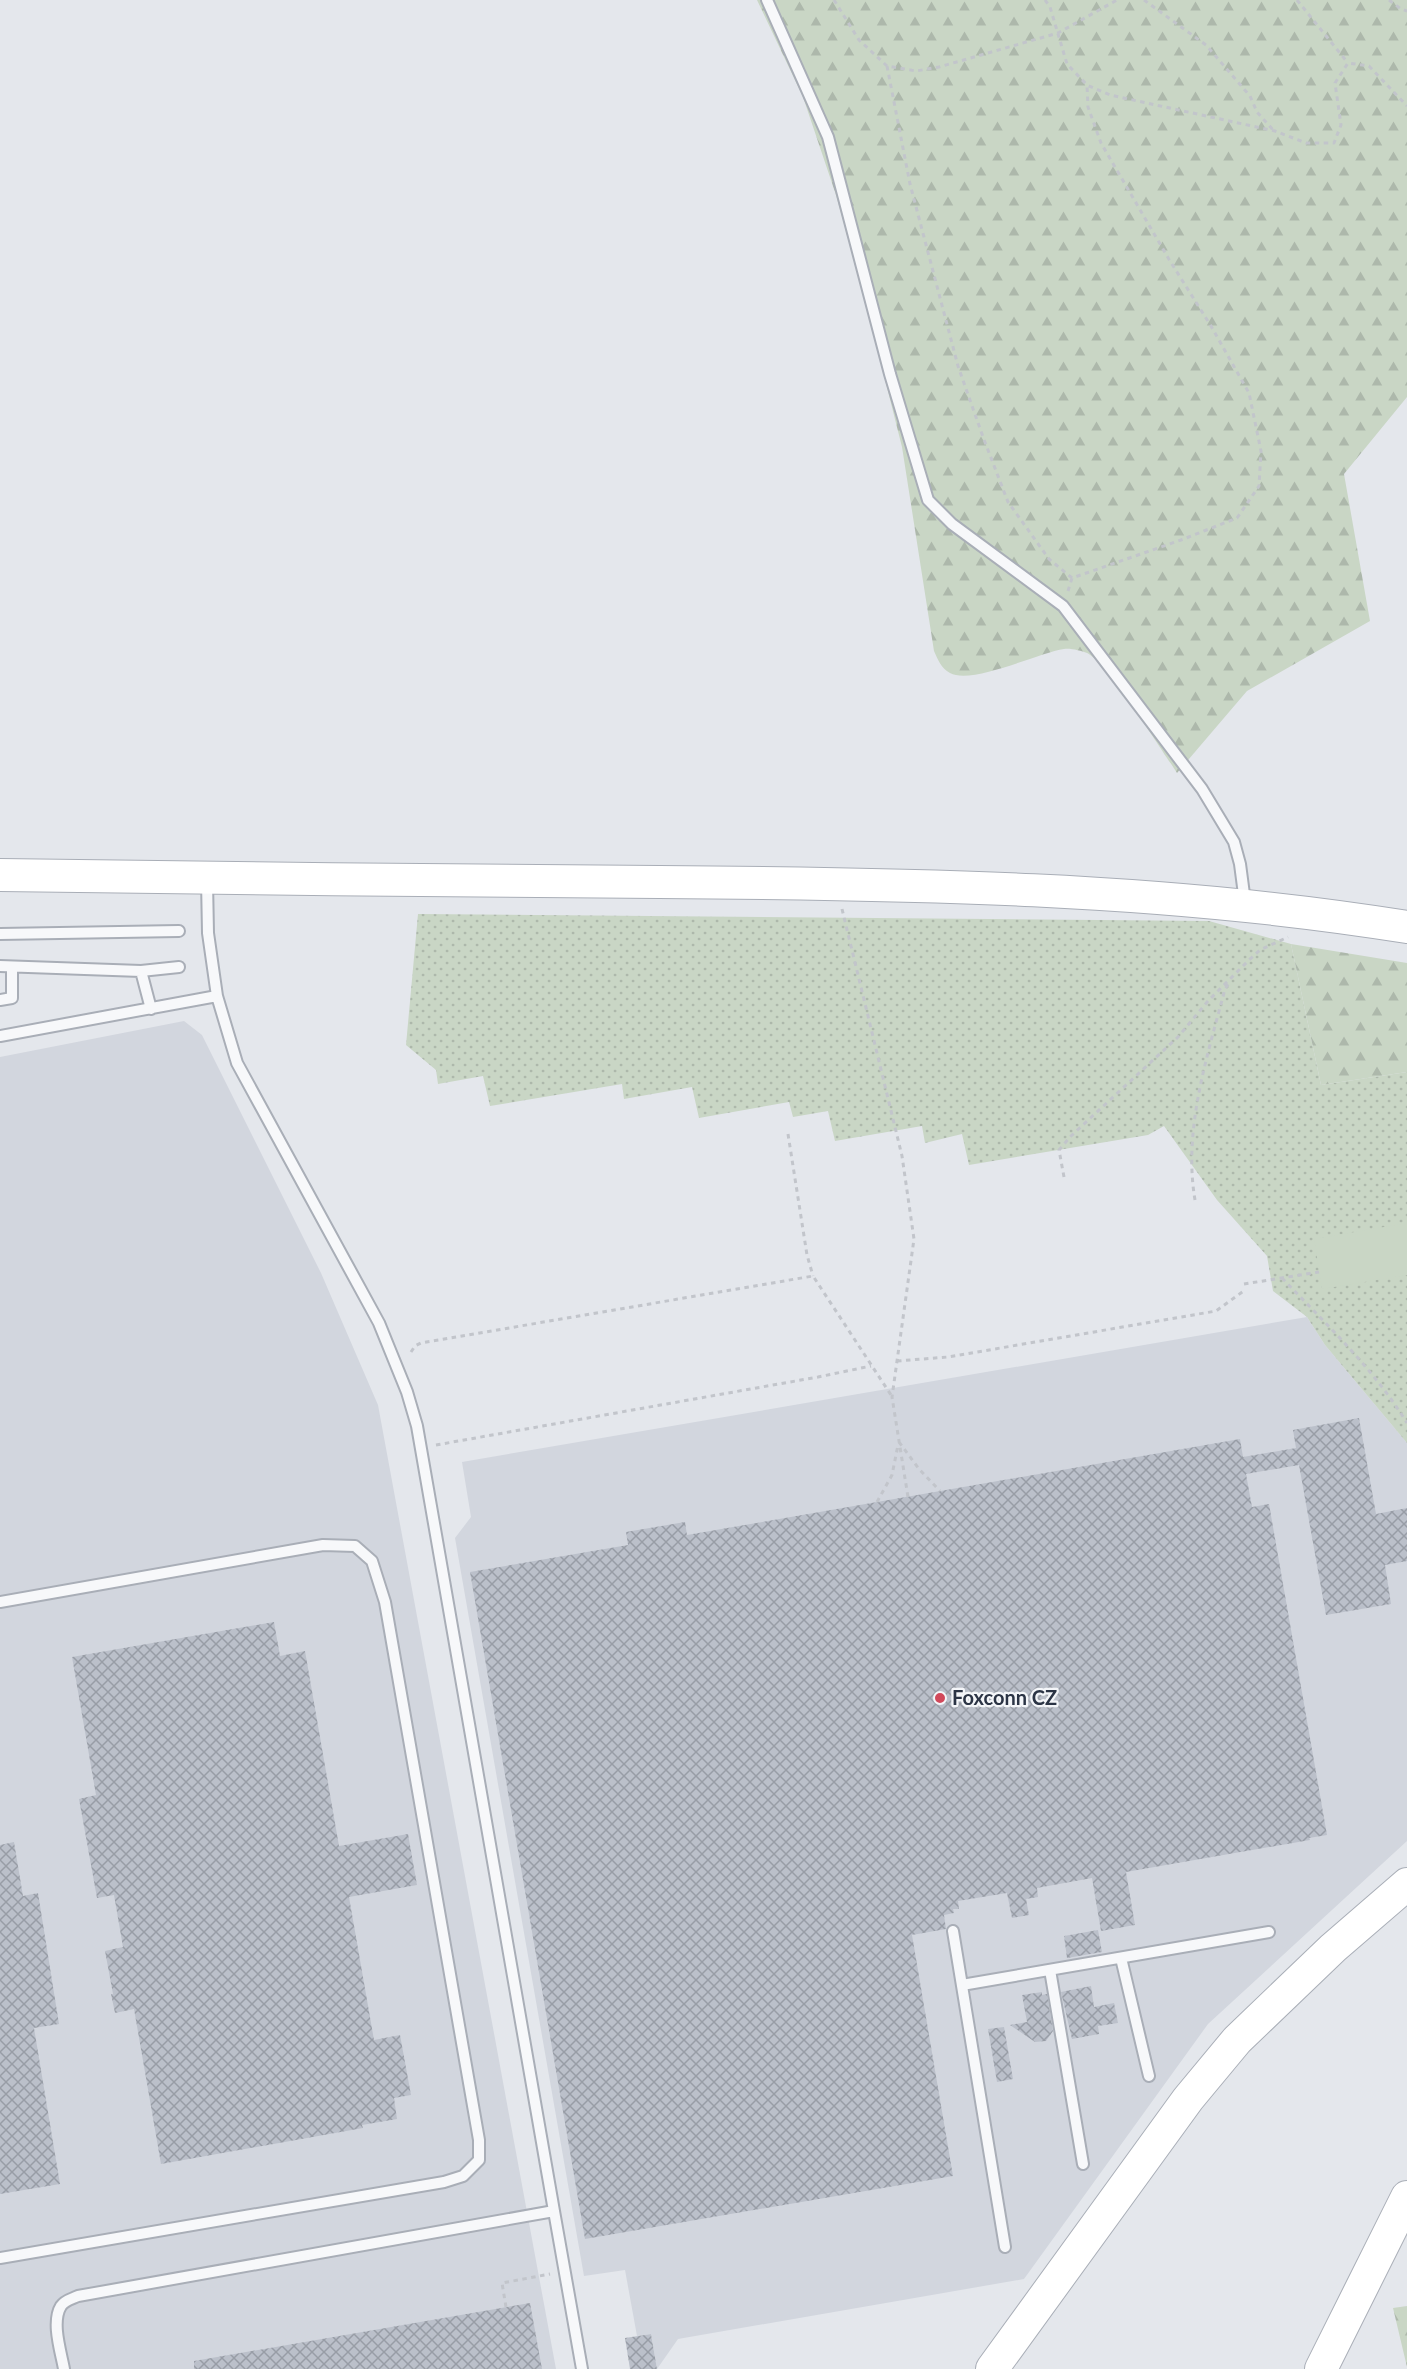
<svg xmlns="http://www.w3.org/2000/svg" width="1407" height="2369" font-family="Lato,sans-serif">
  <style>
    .built { fill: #d2d6de }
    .grass { fill: url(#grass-dots) }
    .forest { fill: url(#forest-firs) }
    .park { fill: #c9d6c5 }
    .building { fill: url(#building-cross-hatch) }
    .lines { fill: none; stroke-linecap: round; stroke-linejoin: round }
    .lane-casing { stroke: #a9aeb7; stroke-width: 14 }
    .secondary-casing { stroke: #a9aeb7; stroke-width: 34 }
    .path { stroke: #c2c5cb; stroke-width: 3; stroke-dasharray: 4.5 4.5; stroke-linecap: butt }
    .lane { stroke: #f7f8fa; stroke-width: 10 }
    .secondary { stroke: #fff; stroke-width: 32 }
    .poi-dot { fill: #d1495b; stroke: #f4f6f9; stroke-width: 2 }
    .labels { text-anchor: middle; stroke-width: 4.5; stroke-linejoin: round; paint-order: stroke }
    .poi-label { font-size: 20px; font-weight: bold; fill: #2b3445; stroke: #f4f6f9; text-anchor: start }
  </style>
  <defs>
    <pattern id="grass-dots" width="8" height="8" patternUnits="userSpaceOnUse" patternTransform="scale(1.5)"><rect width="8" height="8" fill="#c9d6c5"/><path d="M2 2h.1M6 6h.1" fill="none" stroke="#adb8ab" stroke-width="1.8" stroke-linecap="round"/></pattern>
    <pattern id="forest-firs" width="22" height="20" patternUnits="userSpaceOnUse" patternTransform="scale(1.5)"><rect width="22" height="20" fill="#c9d6c5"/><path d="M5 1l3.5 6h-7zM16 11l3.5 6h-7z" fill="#adb8ab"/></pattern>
    <pattern id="building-cross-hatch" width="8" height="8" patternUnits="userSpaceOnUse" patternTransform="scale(1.5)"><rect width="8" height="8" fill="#bbc0ca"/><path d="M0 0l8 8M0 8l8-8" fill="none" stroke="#989da6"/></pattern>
  </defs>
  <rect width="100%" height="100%" fill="#e4e7ec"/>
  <path class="built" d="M184 1021 202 1035 321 1273 378 1405 556 2369H0V1057Z
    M1307 1317 1325 1345 1407 1443V1841L1208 2024 1024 2279 678 2339 657 2369 651 2334 637 2336 625 2270 584 2276 455 1538 471 1517 462 1462Z"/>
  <path class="grass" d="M418 914 1209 921 1291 944 1321 1085 1407 1072V1443L1325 1345 1307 1317 1273 1291 1267 1256 1217 1200 1164 1126 1148 1135 969 1165 962 1134 925 1143 922 1126 835 1141 828 1111 793 1117 789 1102 699 1118 692 1087 624 1099 622 1084 490 1106 483 1076 438 1084 436 1070 406 1045Z"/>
  <path class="forest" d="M757 0H1407V397L1344 474 1370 621 1247 691 1177 773C1164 753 1104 660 1087 653 1081 651 1071 648 1064 649 1038 653 972 685 950 673 941 668 938 660 934 651L902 447 867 308 836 195 803 97Z
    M1291 944 1407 963V1072L1321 1085Z
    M1407 2306V2367L1393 2308Z"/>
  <path class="park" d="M1407 1223V1275L1322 1289 1314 1239Z"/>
  <path class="building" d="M1359 1418 1376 1514 1407 1508V1561L1385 1565 1391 1604 1326 1615 1299 1465 1246 1474 1252 1507 1269 1504 1327 1835 1309 1838 1310 1840 1126 1872 1135 1925 1101 1931 1092 1878 1037 1888 1038 1897 1026 1899 1029 1915 1012 1918 1007 1893 958 1901 959 1909H953L954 1913 944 1915 946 1929 912 1935 953 2176 585 2239 470 1572 628 1545 626 1532 685 1522 687 1535 1240 1439 1243 1457 1296 1448 1293 1430Z
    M274 1622 280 1656 305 1651 339 1846 408 1834 417 1885 349 1897 374 2040 400 2035 411 2095 394 2098 397 2119 362 2125 363 2128 161 2164 134 2009 115 2013 111 1994H113L105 1951 123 1947 114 1895 97 1898 79 1799 96 1795 72 1657Z
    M14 1842 23 1896 38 1893 59 2024 34 2028 60 2184 0 2194V1845Z
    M1098 1930 1102 1952 1067 1958 1064 1936Z
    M1091 1986 1094 2007 1114 2003 1118 2023 1098 2026 1099 2034 1072 2039 1061 1992Z
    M1042 1992V1995L1047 1994 1053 2031 1046 2041 1035 2042 1010 2025 1027 2022 1022 1995Z
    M1004 2027 1013 2079 997 2082 988 2029Z
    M530 2303 542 2369H194V2361Z
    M651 2334 657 2369H630L625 2338Z"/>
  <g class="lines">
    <defs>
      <path id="lane" d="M767 0 828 137 890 374 928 500 952 524 1063 606 1202 789 1234 842 1240 864 1245 902
        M207 881 208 933 217 996 237 1063 379 1323 407 1392 417 1426 554 2211
        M0 934 179 931
        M0 966 141 971
        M0 1000 12 998V967
        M151 1009 141 971 179 967
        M0 1036 217 996
        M0 1602 323 1545 355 1546 372 1561 385 1602 479 2140V2160L463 2176 444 2182 0 2258
        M953 1931 1005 2247
        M1121 1958 1149 2076
        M1050 1970 1083 2164
        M962 1985 1269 1932
        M64 2369C61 2352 51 2322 61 2306 65 2300 72 2299 78 2296L554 2211 582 2369"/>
      <path id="secondary" d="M0 875C220 879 439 880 659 882 909 884 1159 887 1407 927
        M992 2369 1188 2099 1237 2040 1333 1948 1407 1884
        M1321 2369 1407 2197"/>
    </defs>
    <use href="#lane" class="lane-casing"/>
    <use href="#secondary" class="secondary-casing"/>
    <path class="path" d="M834 0 859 40 887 66 916 71 939 67 1058 33 1117 0
      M1045 0 1050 7 1067 64 1087 85 1110 95 1275 131 1306 143H1334L1341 125 1335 83 1348 63 1369 66 1407 106
      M1144 0 1206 45 1250 96 1257 112 1274 131
      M1297 0 1348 63
      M1389 0 1401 9 1407 11
      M887 66 910 184 958 366 983 437 1008 502 1049 559 1072 578 1181 540 1237 518 1259 486 1261 451 1249 393 1211 326 1170 261 1101 143 1088 107 1087 85
      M1068 591 1072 578
      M842 909 902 1156 914 1239 892 1397 908 1497
      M788 1134 807 1255 813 1276
      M1064 1177 1059 1150 1071 1136 1178 1037 1208 1001 1249 960 1260 950 1288 937
      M1195 1200C1183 1130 1207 1057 1225 989L1229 983
      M1282 1278C1326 1324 1373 1368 1407 1423
      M1244 1284 1319 1272
      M411 1352 415 1346 421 1343 813 1276 891 1395
      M897 1361 948 1357 1216 1311 1245 1290
      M899 1442 919 1469 940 1491
      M436 1445 818 1377 871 1366
      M877 1502 892 1475 898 1445
      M506 2307 502 2283 550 2274"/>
    <use href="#lane" class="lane"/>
    <use href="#secondary" class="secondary"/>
  </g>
  <circle class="poi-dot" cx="940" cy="1698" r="6"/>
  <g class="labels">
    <g class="poi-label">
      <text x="952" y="1705">Foxconn CZ</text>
    </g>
  </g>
</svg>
